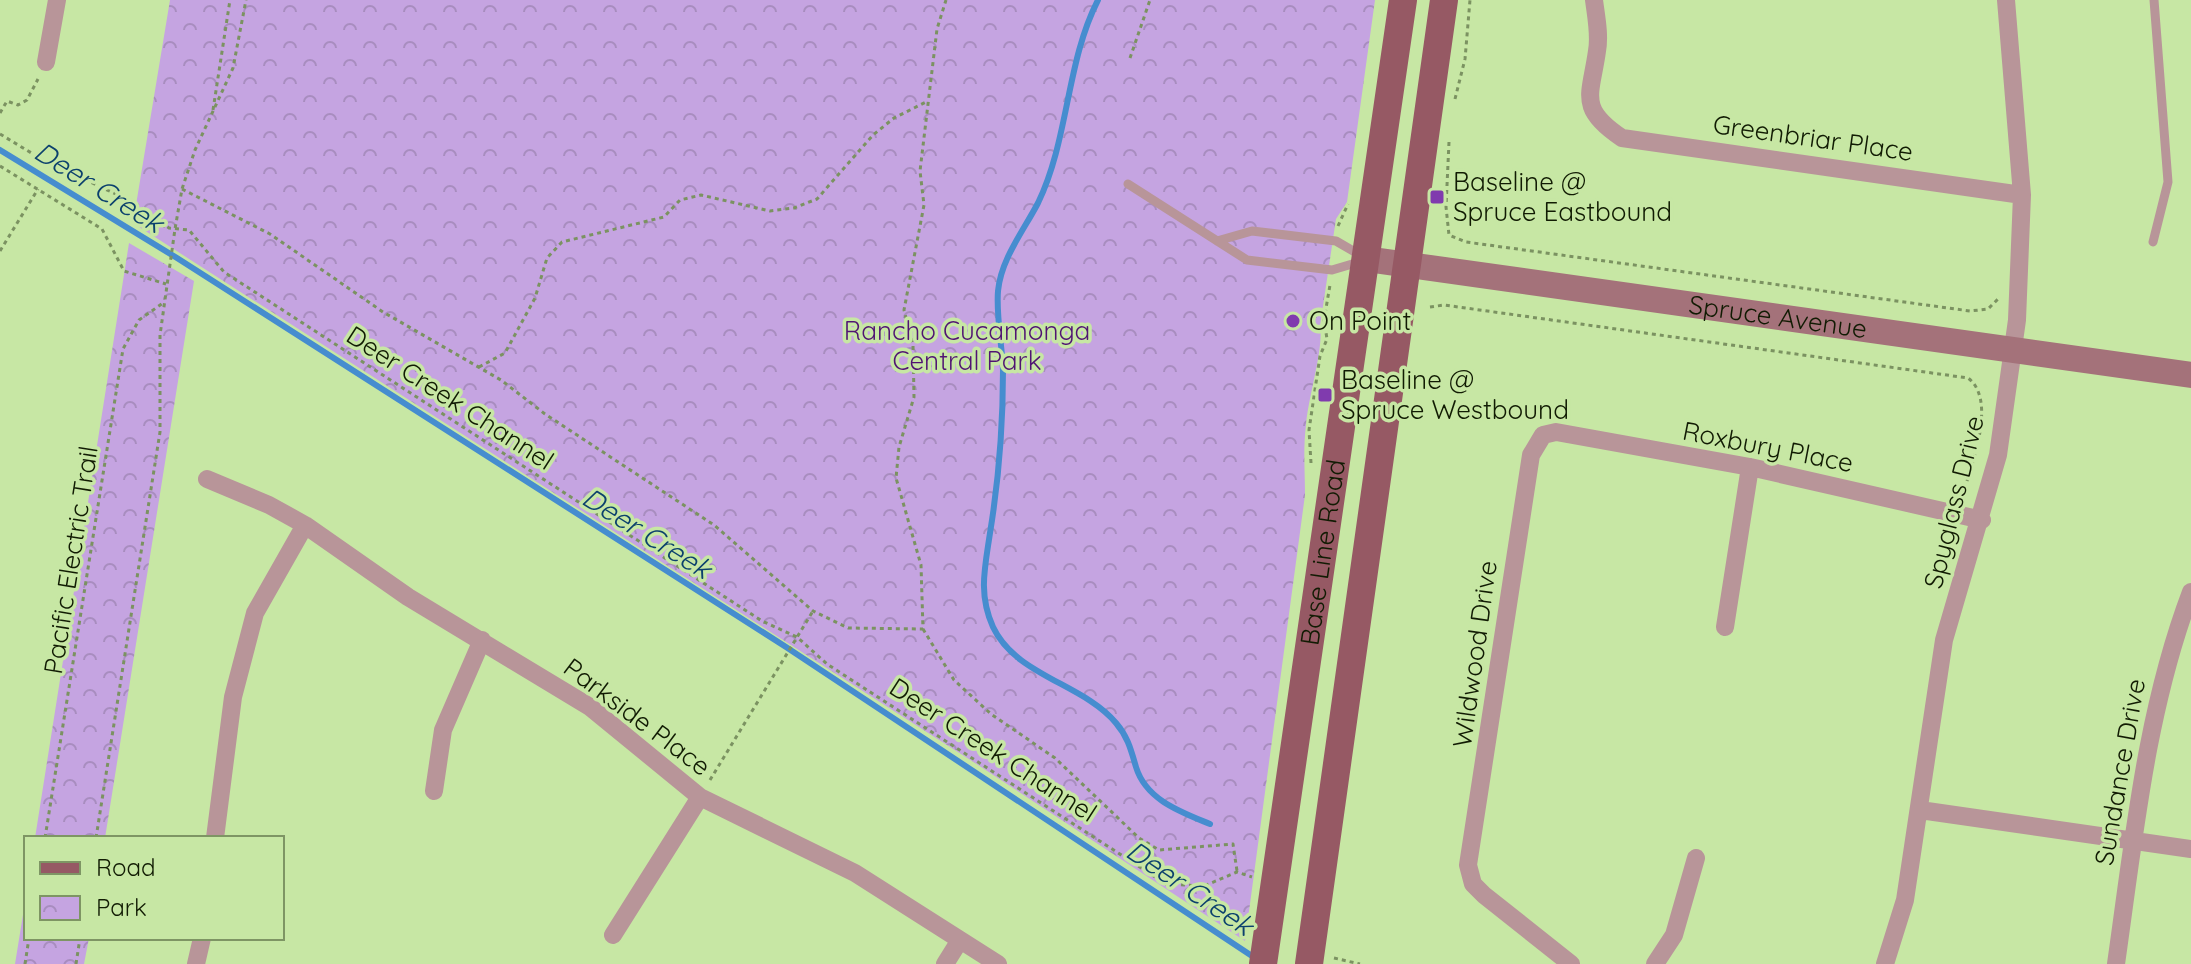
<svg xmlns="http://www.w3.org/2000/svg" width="2191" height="964" font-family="Quicksand,sans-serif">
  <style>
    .park { fill: url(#park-crowns) }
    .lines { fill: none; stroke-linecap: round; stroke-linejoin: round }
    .stream { stroke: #468dcf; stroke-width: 6 }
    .path { stroke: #7b9261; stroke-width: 3; stroke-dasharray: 4 4; stroke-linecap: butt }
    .lane { stroke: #b89599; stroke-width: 9 }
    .street { stroke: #b89599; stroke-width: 18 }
    .secondary { stroke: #a4727a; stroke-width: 26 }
    .primary { stroke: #965964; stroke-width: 28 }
    .poi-dot { fill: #803bae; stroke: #c7e7a4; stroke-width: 3 }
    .labels { text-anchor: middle; stroke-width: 7; stroke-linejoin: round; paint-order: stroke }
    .street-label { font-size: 26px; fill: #111b03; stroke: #c7e7a4 }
    .poi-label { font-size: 26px; fill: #111b03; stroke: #c7e7a4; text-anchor: start }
    .park-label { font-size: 26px; fill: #501373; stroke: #c7e7a4 }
    .water-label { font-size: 28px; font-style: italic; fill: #0c416d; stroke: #c7e7a4 }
  </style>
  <defs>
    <pattern id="park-crowns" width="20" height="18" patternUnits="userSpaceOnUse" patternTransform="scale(2)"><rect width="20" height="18" fill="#c5a4e1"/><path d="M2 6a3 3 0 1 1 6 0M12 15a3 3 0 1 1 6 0" fill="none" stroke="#a88dbf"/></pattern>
  </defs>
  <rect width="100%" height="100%" fill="#c7e7a4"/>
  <path class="park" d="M170 0H1375L1347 202 1336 219 1320 326C1324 348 1308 398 1306 425 1303 448 1305 472 1305 495L1245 941 975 763 133 223Z
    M129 243 194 281 105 838H35Z
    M26 896V938H89L84 964H15Z"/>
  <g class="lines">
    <path class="stream" d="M1098 0C1066 62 1069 139 1038 203 1024 230 1001 259 998 291 996 316 1002 344 1003 370 1003 425 999 478 990 533 985 567 978 594 993 627 1016 676 1084 684 1116 723 1128 737 1131 750 1136 767 1146 800 1181 812 1210 824
      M0 150 177 258 786 647 1255 958"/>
    <path class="path" d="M1130 58 1150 0
      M1455 99 1465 59 1470 0
      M213 110 230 0
      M0 113 7 101 18 105 27 100 38 79
      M0 134 43 160 135 203 169 228 189 230 224 272 762 621 797 637 827 664 1166 884 1204 886 1237 872 1252 877
      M1449 142 1446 207 1449 235 1466 242 1970 311 1988 309 2000 297
      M0 166 102 229 124 271 166 284
      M182 189 270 234 383 312 501 380 545 414 714 525 813 611 848 628 923 629 921 565 896 478 899 447 914 397 913 345 904 310 924 205 920 171 937 29 946 0
      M1338 226 1348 204
      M0 251 38 189
      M1430 307 1444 305 1968 378C1995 398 1975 455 1967 481
      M479 367 505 353 535 298 547 258 562 242 664 217 680 200 701 195 770 211 794 208 817 199 873 135 894 118 928 101
      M1311 463 1309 430 1320 356 1327 339 1324 320 1330 285
      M923 629 954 680 991 714 1055 758 1139 838 1159 850 1233 844 1237 871
      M710 780 813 611
      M45 838 123 349 139 320 163 303
      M96 838 160 432V335L175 229 182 189 195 150 233 68 246 0
      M1334 958 1360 964
      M25 964 29 938
      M76 964 80 938"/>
    <path class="lane" d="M1128 184 1247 260 1332 270 1359 262
      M1217 241 1252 231 1336 241 1360 255
      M2153 242 2168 182 2154 0"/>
    <path class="street" d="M1594 0C1596 16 1600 35 1597 51 1591 95 1577 108 1622 138L2022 195
      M46 62 57 0
      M207 479 269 505 305 525 408 597 590 707 700 797 855 873 998 964
      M1725 627 1750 467
      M434 791 443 730 482 640
      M1920 810 2191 849
      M215 838 233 697 255 613 305 525
      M613 935 700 797
      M196 964 202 938
      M945 964 960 940
      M1571 964 1484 895 1473 884 1468 865 1531 455 1543 435 1556 432 1750 467 1982 520
      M1655 964 1674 935 1696 858
      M1885 964 1905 900 1944 640 1998 455 2017 320 2022 195 2006 0
      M2116 964C2134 838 2146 711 2191 592"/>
    <path class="secondary" id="s1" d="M1366 259 2191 375"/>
    <g class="primary">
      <path id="s2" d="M1263 964 1403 0"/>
      <path d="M1309 964 1444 0"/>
    </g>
  </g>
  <g class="poi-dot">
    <rect x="1429" y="189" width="16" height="16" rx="4"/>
    <circle cx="1293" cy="321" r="8"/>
    <rect x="1317" y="387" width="16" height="16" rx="4"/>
  </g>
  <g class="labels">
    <g class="street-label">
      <text transform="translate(1813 138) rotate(8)" y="9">Greenbriar Place</text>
      <text dy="9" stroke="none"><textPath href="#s1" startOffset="416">Spruce Avenue</textPath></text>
      <text transform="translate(450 398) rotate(33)" y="9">Deer Creek Channel</text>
      <text transform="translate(1768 447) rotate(11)" y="9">Roxbury Place</text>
      <text transform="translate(1954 502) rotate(-76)" y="9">Spyglass Drive</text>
      <text dy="9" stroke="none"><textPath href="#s2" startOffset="416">Base Line Road</textPath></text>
      <text transform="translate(71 560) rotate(-81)" y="9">Pacific Electric Trail</text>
      <text transform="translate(1475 654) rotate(-82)" y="9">Wildwood Drive</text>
      <text transform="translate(637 717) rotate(37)" y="9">Parkside Place</text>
      <text transform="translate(993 750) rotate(33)" y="9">Deer Creek Channel</text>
      <text transform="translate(2120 772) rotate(-80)" y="9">Sundance Drive</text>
    </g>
    <g class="poi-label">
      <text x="1453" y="191">Baseline @<tspan x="1453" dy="30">Spruce Eastbound</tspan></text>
      <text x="1309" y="330">On Point</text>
      <text x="1341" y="389">Baseline @<tspan x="1341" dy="30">Spruce Westbound</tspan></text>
    </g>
    <g class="park-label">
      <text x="967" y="340">Rancho Cucamonga<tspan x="967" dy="30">Central Park</tspan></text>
    </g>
    <g class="water-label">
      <text transform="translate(99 187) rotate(32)" y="10">Deer Creek</text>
      <text transform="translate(647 533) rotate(32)" y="10">Deer Creek</text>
      <text transform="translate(1190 888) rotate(34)" y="10">Deer Creek</text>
    </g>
  </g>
  <rect x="24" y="836" width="260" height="104" fill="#c7e7a4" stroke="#7e9564" stroke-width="2"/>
  <rect x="40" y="862" width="40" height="12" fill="#965964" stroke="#7e9564" stroke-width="2"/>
  <text x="96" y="876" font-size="24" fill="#111b03">Road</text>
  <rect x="40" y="896" width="40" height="24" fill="url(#park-crowns)" stroke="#7e9564" stroke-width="2"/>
  <text x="96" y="916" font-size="24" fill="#111b03">Park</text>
</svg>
